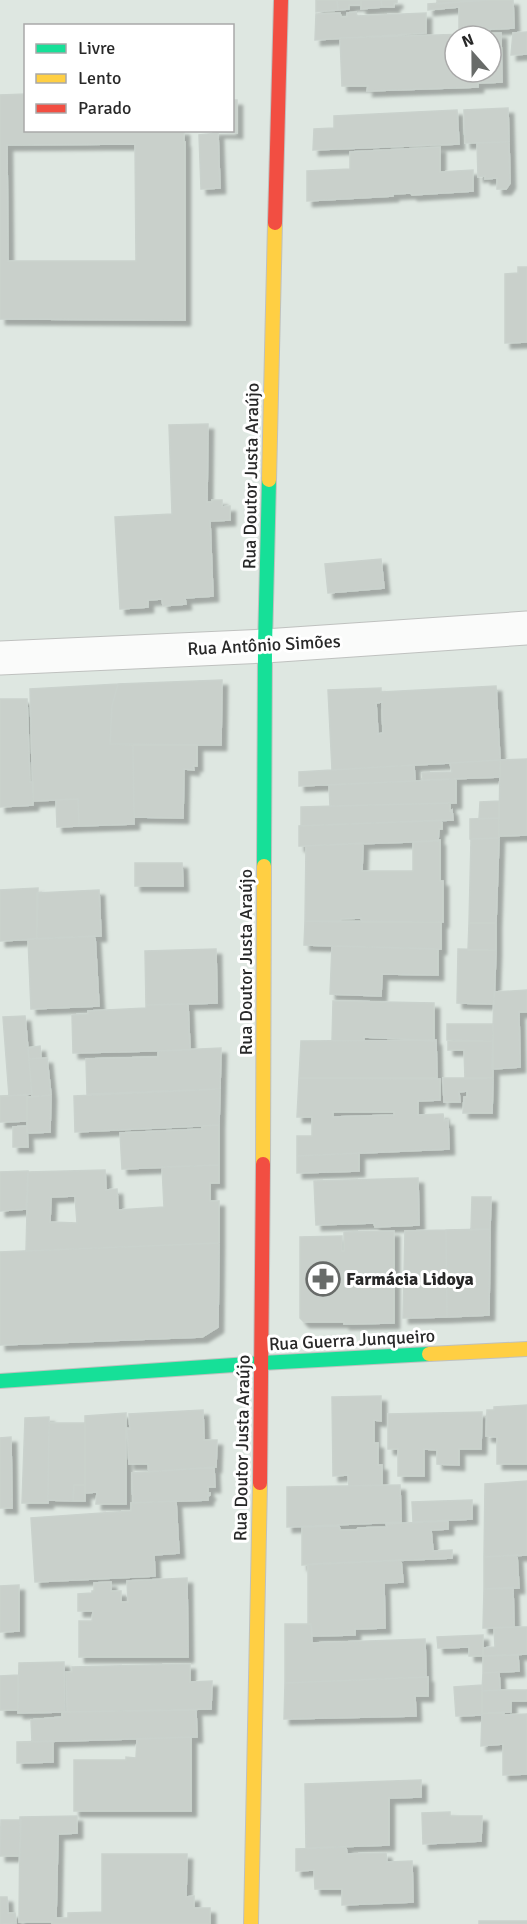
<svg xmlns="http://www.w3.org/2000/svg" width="527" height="1924" font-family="Signika,sans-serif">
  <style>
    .building { fill: #c9d0cb; stroke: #cad2cd; stroke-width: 1.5; fill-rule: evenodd; filter: url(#shadow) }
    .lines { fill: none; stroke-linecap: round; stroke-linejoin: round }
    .street-casing { stroke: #bfc1bf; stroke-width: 35 }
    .fast-casing { stroke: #bfc1bf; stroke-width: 16 }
    .slow-casing { stroke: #bfc1bf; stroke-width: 16 }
    .jam-casing { stroke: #bfc1bf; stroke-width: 16 }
    .street { stroke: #fafbfa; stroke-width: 33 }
    .fast { stroke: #16e098; stroke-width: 14 }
    .slow { stroke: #ffcf43; stroke-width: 14 }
    .jam { stroke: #f24e42; stroke-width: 14 }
    .labels { text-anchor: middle; stroke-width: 6; stroke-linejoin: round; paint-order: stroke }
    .street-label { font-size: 18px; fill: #282828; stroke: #fff }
    .poi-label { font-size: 18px; font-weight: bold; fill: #282828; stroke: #fff; text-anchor: start }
  </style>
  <defs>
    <filter id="shadow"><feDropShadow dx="5.5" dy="5.5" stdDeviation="1.5" flood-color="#0004"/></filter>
  </defs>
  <rect width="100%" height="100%" fill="#dee7e1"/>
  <path class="building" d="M316 0H337L338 10 316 12Z
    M337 0H361V5H349V9L338 10Z
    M361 0H381L382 7 361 9Z
    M381 0H397V3H394V7H382Z
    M437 0H487L437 4Z
    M487 0H513L514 28 459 31V7L428 10V4Z
    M356 12 357 16 426 13V33L315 40 316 14 340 13 341 17H347V13Z
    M527 32V54L511 55 513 33Z
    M501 33 502 82 478 83V87L367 91 368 86H342L340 38ZM455 36H491V72H455Z
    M26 94V130H184V142H185V320L0 319V95ZM135 144 136 261H8L7 145Z
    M232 100H237V133L213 132V130H232Z
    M508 108 509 142 465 143 464 110Z
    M457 110 459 144 313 150 314 129 334 128V116Z
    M218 133 220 188 201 189 199 135Z
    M509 142 510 183 506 189H497V178L485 179V176L478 177 477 143Z
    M440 147V172L473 170V191L412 195 411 193 393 194V196L307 201V171L350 169V152Z
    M518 267H527V342L505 343V274L518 273Z
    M208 424 207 502H212V500H222V507L230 506V520L210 521 213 596 185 598 186 604 163 606 162 599 148 600V607L120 609 115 517 172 514 169 425Z
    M381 559 384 588 328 593 325 564Z
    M222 680 221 745 110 744 112 706 118 684Z
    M118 684 112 706 110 744 133 745 134 824 79 826 78 799 33 801 30 689Z
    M496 686 500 760 332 770 328 690 381 688V692ZM382 702 383 733 378 734 376 703Z
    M0 699H27L30 782H33V805L0 807Z
    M133 745H197V766H193L194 770 184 769 183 818 134 817Z
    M527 759V835L499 836 500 760Z
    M500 760V777L423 780 422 773 452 772 450 763Z
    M414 765 415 781 299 786V772Z
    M456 779V803L330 806 329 785Z
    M78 799 79 826 57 827 56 800Z
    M499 801V818L479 819 480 802Z
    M450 803V811L452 810 453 820 301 826V807Z
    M499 818V838L470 839V819Z
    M442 820V829H439L438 841 299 846V826Z
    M499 838 496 923H469L471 839Z
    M440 840V881H443V922H362L361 918 341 919 340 922 305 921 306 846 363 843 362 871H413V842Z
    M135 863H182L183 886H135Z
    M38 888 37 939 0 941V890Z
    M99 890 101 936 37 939V893Z
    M305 921 441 922V949L304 945Z
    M469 923H496V950H468Z
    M95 936 99 1006 31 1009 28 939Z
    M332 946 438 949V975L382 974 381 996 330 994Z
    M216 949 217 1003 146 1005 145 951Z
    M458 949 496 950 494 1004 457 1003Z
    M527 990V1012H519L520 1067 492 1069 494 992Z
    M333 1001 434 1003V1041L364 1037V1041H332Z
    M188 1004 190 1050 73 1053 72 1015 88 1014V1011L146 1008V1005Z
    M25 1016 32 1094 9 1096 3 1017Z
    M447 1024H493V1041L447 1040Z
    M436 1040 437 1078H299L301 1041Z
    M448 1041H493V1078L465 1079 464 1050H448Z
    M40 1046 41 1058 29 1059 28 1048Z
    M221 1048 220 1089 87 1094 86 1059 158 1057V1051Z
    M47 1058 51 1095 32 1097 29 1059Z
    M299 1078 440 1079V1100L418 1101V1115L443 1114 444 1121 448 1120 449 1149 297 1156V1136H312V1117H297ZM333 1112H394V1115L333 1117Z
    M443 1078H493L492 1113H463L464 1097H467V1091L459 1092 460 1102H444Z
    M220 1089 219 1125 75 1132 74 1096Z
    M27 1095V1121L0 1122V1096Z
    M51 1095 50 1132 27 1133V1097Z
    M219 1125V1165L122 1169 120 1133 202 1129V1126Z
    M27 1126 28 1147H13V1127Z
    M359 1153V1171L297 1173V1156Z
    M219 1165V1183H210V1201H219V1243L26 1251 28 1172 105 1170 106 1190 117 1189 118 1210 164 1207 162 1167ZM75 1196 77 1223 50 1222 51 1197Z
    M28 1171 26 1209 0 1211V1172Z
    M418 1178 419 1225 375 1227 374 1223 316 1225 314 1181Z
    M472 1197H491L490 1229 471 1230Z
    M490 1229 489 1315 447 1317 446 1230Z
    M446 1230 447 1317 403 1318 405 1231Z
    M394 1231V1323L344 1324V1322H304L300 1318V1237L342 1236V1251H344V1232Z
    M219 1243 218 1327 202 1337 0 1345V1252Z
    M381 1396V1421L374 1420V1443H378V1465H382V1485L349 1486 348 1475 333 1476 332 1397Z
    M527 1405V1464H497V1437L486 1436 487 1410H494V1407Z
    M203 1410 204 1440H217L216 1467 149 1472 148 1464H129L127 1428 130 1429 129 1414Z
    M482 1412 481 1449H459V1465L437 1464V1450L424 1449V1476H398V1449H388V1414Z
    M126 1413V1504H96L97 1492 85 1493V1416Z
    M49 1417 48 1503H22L25 1418Z
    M49 1423H85V1485H74L73 1501 48 1500Z
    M11 1437 12 1508H0V1438Z
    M214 1467 215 1487H208V1493H210V1495L208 1496V1500L133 1503 132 1473Z
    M527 1481V1555L484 1557 485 1484Z
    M74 1485H85V1501H73Z
    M400 1485 401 1522 287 1527V1487Z
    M472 1500V1519L413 1522 412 1502Z
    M176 1501 179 1553 154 1555 155 1576 35 1582 31 1518 131 1511V1503Z
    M448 1521V1529L431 1530 433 1551 452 1550V1558L302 1565V1527L339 1526 340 1530H357L358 1528 387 1527 386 1524Z
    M517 1555 519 1588 484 1589V1557Z
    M401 1560 403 1582 384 1583 385 1628 355 1629V1635L312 1636 311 1624H308V1564Z
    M187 1578 188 1657H79V1621H92L93 1611H78V1594L92 1593V1591H94V1583L111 1582V1591H121V1602H128L127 1581Z
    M19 1585V1631L0 1632V1586Z
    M513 1587 514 1627 483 1628 484 1589Z
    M285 1624H311L312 1643 425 1639 426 1677 285 1683Z
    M519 1627H527V1654L483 1656V1648L495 1647 494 1628Z
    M483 1635V1656H469V1647L438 1648 437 1637Z
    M518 1655 519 1671 483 1673V1656Z
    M64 1662 65 1712 18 1713 19 1663Z
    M190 1664V1682L212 1681 211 1709 67 1712 66 1672H72V1667Z
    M499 1672 500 1690 482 1691 483 1673Z
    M18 1675V1710H0V1676Z
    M428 1677V1696H415L416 1716 284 1719 285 1683Z
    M482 1685V1715L456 1716 454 1687Z
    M500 1690H527V1701H511V1712L482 1713V1691Z
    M196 1710 197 1737 32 1742 31 1720 62 1717V1712Z
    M482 1713H504L503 1715 527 1714V1774L503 1775V1744L481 1746Z
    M191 1737V1811H74V1760H126V1757L136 1758 137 1739Z
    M53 1741V1762L17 1763V1742Z
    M421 1780V1797L389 1798V1845L306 1848 305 1784Z
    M450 1812V1816H482L481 1841 423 1844 422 1813Z
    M77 1816V1833L58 1834 56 1918H68V1913L102 1912V1854H187L186 1897 194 1896V1908H210V1924H52V1922H19L20 1817Z
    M1 1820H21L20 1856H0Z
    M346 1847 347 1854 386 1853 387 1862 412 1861 413 1902 342 1905V1889H315L314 1870 296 1871V1849Z
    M0 1897H7L8 1913H15L16 1923 0 1924Z
    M479 1921H527V1924H479Z"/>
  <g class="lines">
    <defs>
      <path id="street" d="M0 658 265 646 527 628"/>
      <path id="fast" d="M264 866 265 646 269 480
        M0 1381 262 1363 429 1354"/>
      <path id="slow" d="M269 480 275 223
        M263 1164 264 866
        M429 1354 527 1349
        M251 1924 260 1483"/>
      <path id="jam" d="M275 223 281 0
        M260 1483 263 1164"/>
    </defs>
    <use href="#street" class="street-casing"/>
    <use href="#fast" class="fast-casing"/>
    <use href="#slow" class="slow-casing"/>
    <use href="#jam" class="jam-casing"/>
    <use href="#street" class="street"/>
    <use href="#fast" class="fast"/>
    <use href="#slow" class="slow"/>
    <use href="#jam" class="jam"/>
  </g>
  <defs>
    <symbol id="pharmacy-ring" viewBox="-11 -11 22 22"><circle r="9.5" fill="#fff" stroke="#686b69" stroke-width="1.5"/><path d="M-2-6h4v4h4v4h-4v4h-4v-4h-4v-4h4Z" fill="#686b69"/></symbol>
  </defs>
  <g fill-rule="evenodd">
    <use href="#pharmacy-ring" x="304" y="1260" width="38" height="38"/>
  </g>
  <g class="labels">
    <g class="street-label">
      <text transform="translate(251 476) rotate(-89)" y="6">Rua Doutor Justa Araújo</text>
      <text transform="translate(264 645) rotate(-3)" y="6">Rua Antônio Simões</text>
      <text transform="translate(246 962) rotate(-90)" y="6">Rua Doutor Justa Araújo</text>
      <text transform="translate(352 1340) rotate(-3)" y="6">Rua Guerra Junqueiro</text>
      <text transform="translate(242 1448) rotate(-89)" y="6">Rua Doutor Justa Araújo</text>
    </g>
    <g class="poi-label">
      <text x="346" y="1285">Farmácia Lidoya</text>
    </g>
  </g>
  <rect x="24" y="24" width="210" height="108" fill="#ffffff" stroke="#a9a9a9" stroke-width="1.5"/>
  <rect x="36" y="44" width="30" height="9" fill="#16e098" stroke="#a9a9a9" stroke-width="1.5"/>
  <text x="78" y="54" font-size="18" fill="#282828">Livre</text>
  <rect x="36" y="74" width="30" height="9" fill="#ffcf43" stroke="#a9a9a9" stroke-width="1.5"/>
  <text x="78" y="84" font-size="18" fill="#282828">Lento</text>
  <rect x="36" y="104" width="30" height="9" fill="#f24e42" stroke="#a9a9a9" stroke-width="1.5"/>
  <text x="78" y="114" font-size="18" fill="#282828">Parado</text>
  <g transform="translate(473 54) rotate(339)"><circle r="28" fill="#ffffff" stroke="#a9a9a9" stroke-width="1.5"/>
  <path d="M0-4.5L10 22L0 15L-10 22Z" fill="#686b69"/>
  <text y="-9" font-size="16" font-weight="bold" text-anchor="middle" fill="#282828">N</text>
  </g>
</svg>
